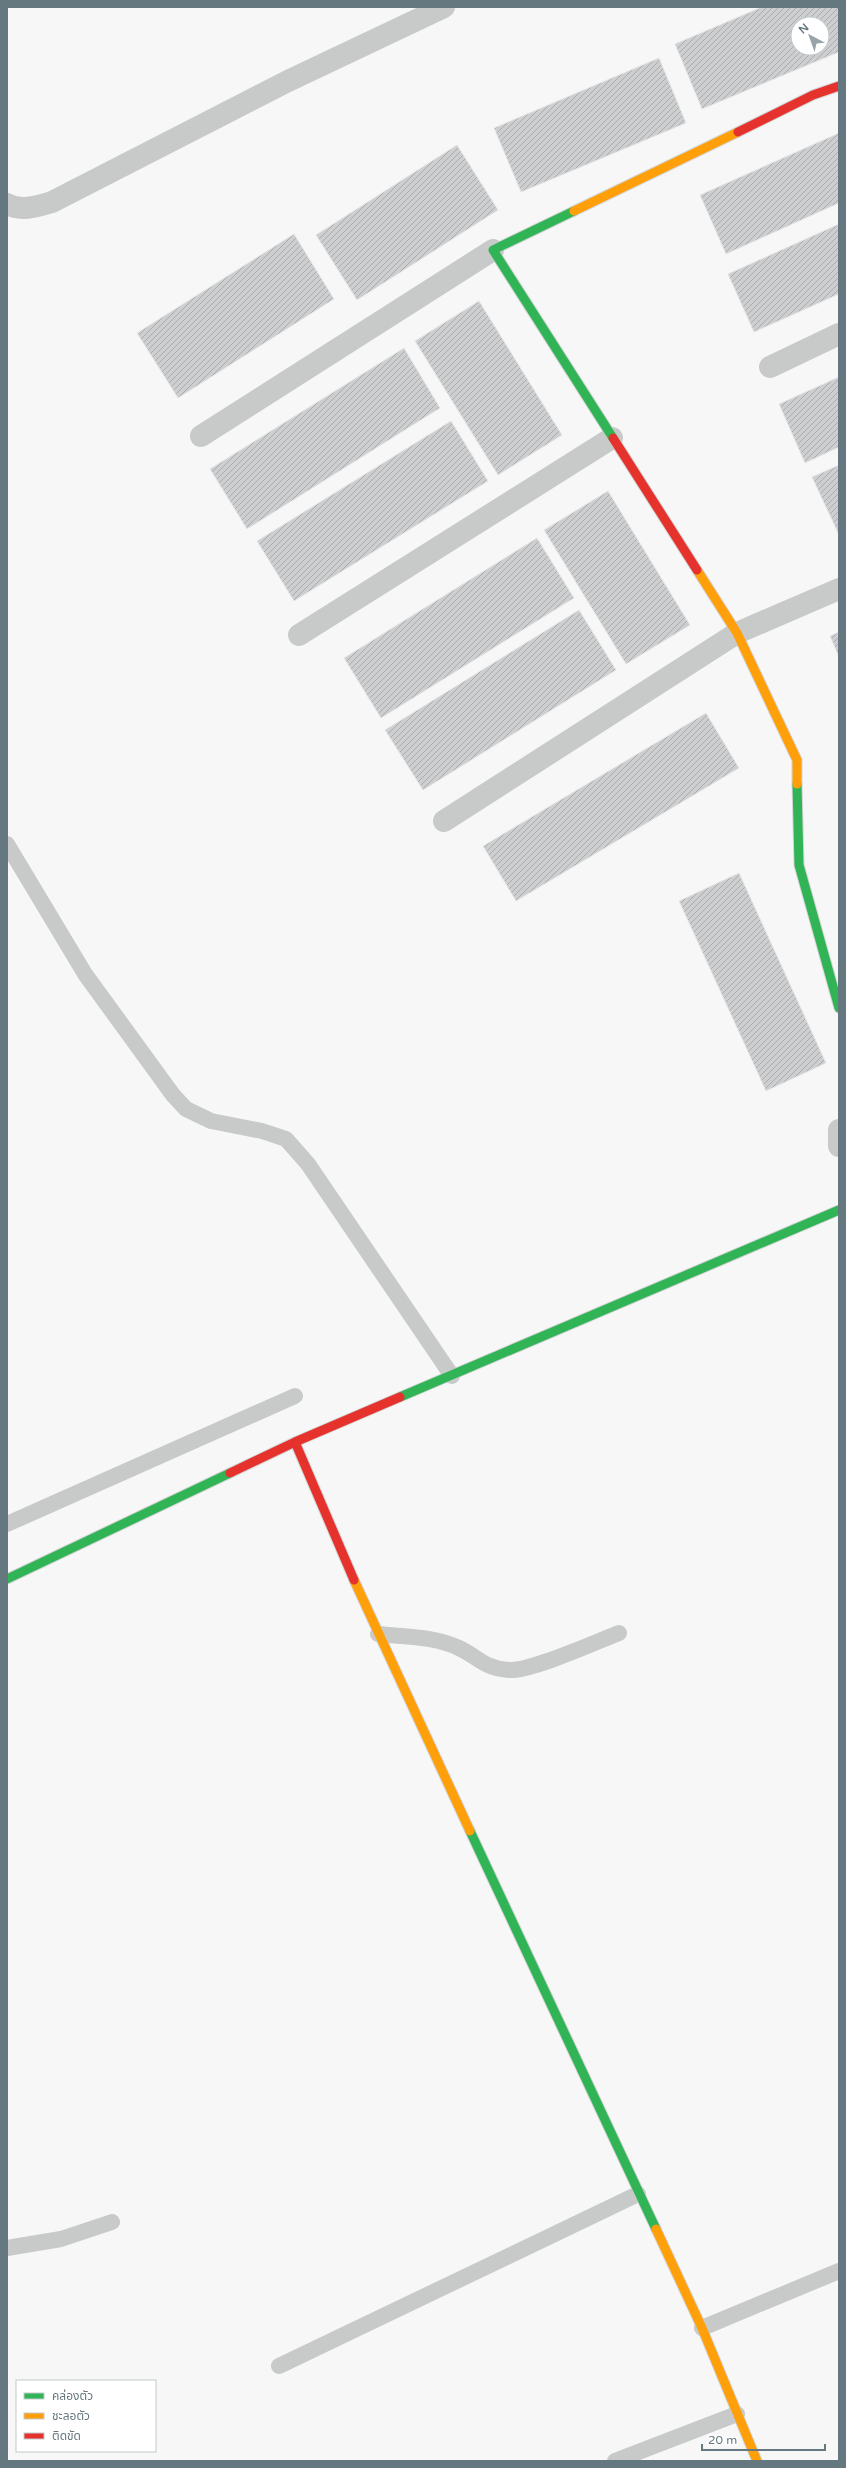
<svg xmlns="http://www.w3.org/2000/svg" width="846" height="2468" font-family="'Varela Round','Noto Sans Thai',sans-serif">
  <style>
    .building { fill: url(#building-hatch); stroke: #e6e6e6; fill-rule: evenodd }
    .lines { fill: none; stroke-linecap: round; stroke-linejoin: round }
    .fast-casing { stroke: #d3d4d5; stroke-width: 11 }
    .slow-casing { stroke: #d3d4d5; stroke-width: 11 }
    .jam-casing { stroke: #d3d4d5; stroke-width: 11 }
    .lane { stroke: #c8caca; stroke-width: 16 }
    .street { stroke: #c8caca; stroke-width: 22 }
    .fast { stroke: #30b455; stroke-width: 9 }
    .slow { stroke: #ff9f0a; stroke-width: 9 }
    .jam { stroke: #e5322d; stroke-width: 9 }
  </style>
  <defs>
    <pattern id="building-hatch" width="6" height="6" patternUnits="userSpaceOnUse"><rect width="6" height="6" fill="#cdcecf"/><path d="M-1 1l2-2M0 6l6-6M5 7l2-2" fill="none" stroke="#aaacad"/></pattern>
  </defs>
  <rect width="100%" height="100%" fill="#f7f7f7"/>
  <path class="building" d="M762 7H839V52L702 109 675 44ZM798 24H822V48H798Z
    M659 58 686 123 521 192 494 128Z
    M839 133V203L726 254 700 195Z
    M457 145 498 210 357 300 316 235Z
    M839 224V294L754 332 728 274Z
    M294 234 334 299 178 398 137 333Z
    M479 301 562 435 498 475 415 341Z
    M404 348 440 408 247 529 210 469Z
    M839 377V447L805 463 779 404Z
    M451 421 488 481 294 601 257 541Z
    M839 465V535L812 477Z
    M608 491 690 625 626 664 544 530Z
    M537 538 574 598 381 718 344 658Z
    M579 610 616 670 423 790 385 730Z
    M839 632V657L830 636Z
    M706 713 739 768 516 901 483 846Z
    M739 873 826 1063 766 1091 679 901Z"/>
  <g class="lines">
    <defs>
      <path id="fast" d="M574 211 493 250 613 438
        M797 784 799 865 839 1008
        M400 1397 839 1210
        M7 1579 230 1473
        M470 1831 656 2229"/>
      <path id="slow" d="M574 211 738 132
        M697 570 737 633 797 760V784
        M354 1580 470 1831
        M656 2229 702 2328 757 2461"/>
      <path id="jam" d="M738 132 813 95 839 86
        M613 438 697 570
        M295 1442 354 1580
        M230 1473 295 1442 400 1397"/>
    </defs>
    <use href="#fast" class="fast-casing"/>
    <use href="#slow" class="slow-casing"/>
    <use href="#jam" class="jam-casing"/>
    <path class="lane" d="M7 844 85 974 173 1095 186 1109 211 1121 262 1131 286 1139 308 1164 452 1376
      M7 1524 295 1396
      M378 1634C404 1637 435 1636 459 1648 480 1658 483 1668 509 1670 530 1672 596 1642 619 1633
      M7 2248 61 2239 112 2222
      M702 2328 839 2271
      M279 2366 638 2194
      M615 2461 737 2414"/>
    <path class="street" d="M7 204C21 212 38 206 52 202L288 81 444 7
      M770 367 839 334
      M201 436 493 250
      M299 635 612 438
      M444 821 737 633 839 589
      M839 1130V1146"/>
    <use href="#fast" class="fast"/>
    <use href="#slow" class="slow"/>
    <use href="#jam" class="jam"/>
  </g>
  <rect width="846" height="2468" fill="none" stroke="#66787f" stroke-width="16"/>
  <rect x="16" y="2380" width="140" height="72" fill="#ffffff" stroke="#c2c9cc"/>
  <rect x="24" y="2393" width="20" height="6" fill="#30b455" stroke="#c2c9cc"/>
  <text x="52" y="2400" font-size="12" fill="#66787f">คล่องตัว</text>
  <rect x="24" y="2413" width="20" height="6" fill="#ff9f0a" stroke="#c2c9cc"/>
  <text x="52" y="2420" font-size="12" fill="#66787f">ชะลอตัว</text>
  <rect x="24" y="2433" width="20" height="6" fill="#e5322d" stroke="#c2c9cc"/>
  <text x="52" y="2440" font-size="12" fill="#66787f">ติดขัด</text>
  <g transform="translate(810 36) rotate(319)"><circle r="19" fill="#ffffff" stroke="#c2c9cc"/>
  <path d="M0-3L7 15L0 10L-7 15Z" fill="#99a4a9"/>
  <text y="-6" font-size="11" font-weight="bold" text-anchor="middle" fill="#66787f">N</text>
  </g>
  <path d="M702 2444v6h123v-6" fill="none" stroke="#66787f" stroke-width="2"/>
  <text x="708" y="2444" font-size="12" fill="#66787f" stroke="#ffffff" stroke-width="3" paint-order="stroke">20 m</text>
</svg>
